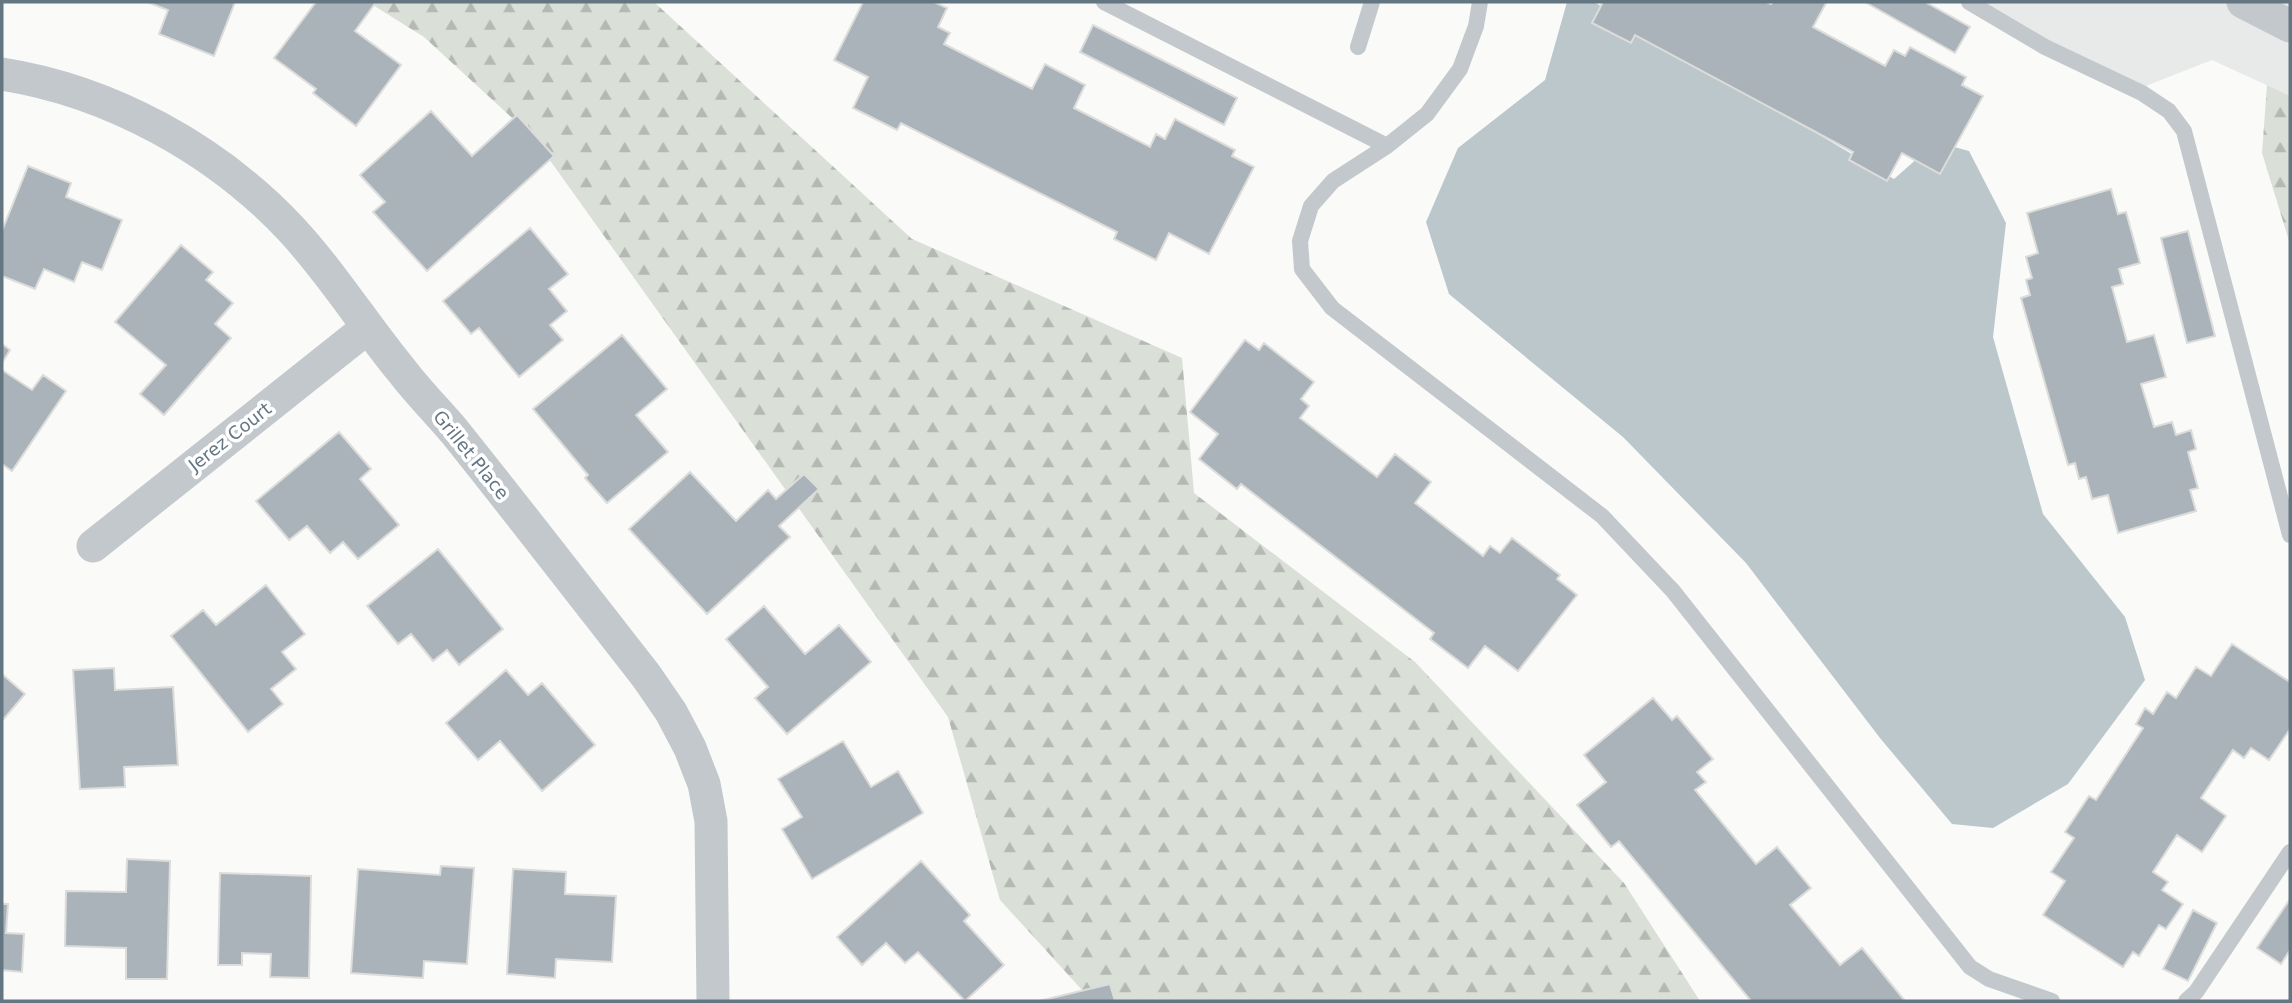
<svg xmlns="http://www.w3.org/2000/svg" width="2292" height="1003" font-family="'DejaVu Sans',sans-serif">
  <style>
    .built { fill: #e8e9e9 }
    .forest { fill: url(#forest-firs) }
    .water { fill: #bbc7cb }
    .building { fill: #aab3b9; stroke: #dcdcda; stroke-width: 2 }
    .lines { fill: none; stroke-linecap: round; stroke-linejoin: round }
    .service { stroke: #c3c8cc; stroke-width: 16 }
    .minor { stroke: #c3c8cc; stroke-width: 33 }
    .labels { text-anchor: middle; stroke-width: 7; stroke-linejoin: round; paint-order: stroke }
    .street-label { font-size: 18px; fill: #657683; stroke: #fff }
  </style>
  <defs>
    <pattern id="forest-firs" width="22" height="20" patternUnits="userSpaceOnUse" patternTransform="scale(1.75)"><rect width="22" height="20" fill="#dadfd7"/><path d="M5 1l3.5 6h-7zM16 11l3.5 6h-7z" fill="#b4b9b4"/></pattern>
  </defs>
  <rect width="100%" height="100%" fill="#fafaf8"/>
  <path class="built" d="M1985 2H2290V96L2212 60 2133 91Z"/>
  <path class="forest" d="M368 2H654L912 239 1182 358 1194 493 1415 662 1624 883 1700 1001H1092L1000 900 948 717 534 138 424 37Z
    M2267 85 2290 96V244L2262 153Z"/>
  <path class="water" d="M1567 2H1594L1894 179 1936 142 1969 151 2006 223 1993 337 2043 514 2125 617 2145 680 2068 784 1993 828 1952 824 1880 738 1746 563 1623 437 1449 294 1426 222 1458 148 1545 80Z"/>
  <path class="building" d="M147 2H235L214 56 159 34 168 10Z
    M316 2H376L355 31 401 65 356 126 313 93 316 89 274 58Z
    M863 2H934L947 8 938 27 950 33 944 44 1032 89 1045 64 1085 85 1074 108 1150 147 1156 134 1165 139 1175 119 1235 150 1232 156 1254 167 1209 254 1169 233 1156 260 1114 239 1117 232 901 123 897 130 853 108 868 77 834 60Z
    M1603 2H1766L1771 4 1773 2H1823L1826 3 1813 27 1885 66 1894 50 1905 56 1910 47 1966 77 1962 85 1983 96 1940 174 1902 153 1887 181 1849 160 1853 152 1635 35 1631 43 1592 23Z
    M1865 2H1925L1970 27 1955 53Z
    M1093 25 1237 98 1224 125 1080 52Z
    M431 111 472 156 517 115 554 156 427 271 373 212 385 202 360 175Z
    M28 166 71 183 66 197 122 220 102 270 82 262 74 282 44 269 35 289 2 276V231Z
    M2111 189 2118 214 2126 212 2140 263 2119 269 2123 284 2112 287 2127 342 2154 335 2166 377 2141 384 2154 427 2172 422 2176 435 2191 430 2196 449 2188 452 2198 488 2190 490 2196 511 2118 533 2108 495 2092 499 2086 477 2079 479 2075 463 2068 465 2021 298 2030 295 2026 280 2032 278 2026 257 2038 253 2027 213Z
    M530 228 568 274 549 289 567 311 550 325 563 340 519 377 479 328 471 334 443 301Z
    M2188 231 2215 336 2187 343 2161 238Z
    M181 245 213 272 206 280 233 303 215 324 231 338 164 415 140 394 166 365 115 322Z
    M622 335 667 389 636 415 668 452 607 503 585 478 588 475 533 409Z
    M1245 340 1259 350 1264 343 1314 382 1301 399 1309 406 1300 418 1377 477 1395 454 1431 482 1415 503 1483 556 1490 546 1500 553 1512 538 1560 575 1557 579 1577 595 1518 671 1485 646 1468 668 1430 639 1434 633 1241 484 1237 489 1199 459 1218 434 1190 412Z
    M2 344 10 350 2 363Z
    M2 370 32 390 43 375 66 391 12 471 2 464Z
    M339 432 371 469 360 479 399 525 358 559 343 542 330 553 307 526 289 540 256 501Z
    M690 472 736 521 768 490 776 499 804 474 819 489 779 526 790 537 707 614 629 529Z
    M438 549 503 629 459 665 447 650 433 661 411 634 398 644 367 606Z
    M266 585 305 634 282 652 296 669 271 689 283 704 248 732 171 636 203 610 216 625Z
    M764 606 805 654 839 625 871 662 787 734 755 698 768 687 726 639Z
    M2232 644 2290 682V729L2269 760 2251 748 2244 758 2233 750 2201 798 2226 816 2202 852 2177 835 2153 872 2168 882 2162 890 2183 904 2166 929 2159 925 2139 956 2133 952 2123 967 2043 915 2065 881 2051 872 2074 838 2065 832 2089 796 2096 800 2143 728 2136 724 2145 708 2153 714 2167 692 2176 698 2196 667 2211 676Z
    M114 668 115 690 173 687 178 765 124 767 125 787 80 789 73 670Z
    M506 670 528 695 542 683 595 745 542 791 500 741 478 760 446 723Z
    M2 674 25 694 2 721Z
    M1653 698 1672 720 1677 716 1713 759 1697 772 1706 782 1695 790 1756 864 1777 847 1811 888 1790 905 1840 965 1862 948 1905 1001H1751L1619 841 1611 847 1577 805 1606 782 1584 755Z
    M843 741 871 787 898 771 923 813 812 879 782 829 802 817 778 779Z
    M127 859 170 861 167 979H126V948L65 946 66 891 126 892Z
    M921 861 970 915 964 921 1004 965 965 1001 918 952 905 963 886 943 862 965 837 937Z
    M441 866 474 868 467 964 424 961 423 978 351 973 358 869 440 875Z
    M513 869 566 872 565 894 616 896 612 962 556 959 555 978 507 974Z
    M220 873 311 876 309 978 270 977 271 954 242 953V965H218Z
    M2290 899V950L2281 964 2257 948Z
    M2 904H8L6 933 24 934 22 972 2 970Z
    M2193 910 2217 923 2188 981 2163 969Z
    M1110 984 1115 1001H1039Z"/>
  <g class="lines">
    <path class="service" d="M1104 2 1387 146
      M1480 2 1476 26 1460 69 1427 114 1387 146 1333 181 1311 206 1300 241 1302 269 1332 308 1602 516 1673 591 1970 967 1989 979 2052 1001
      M1969 2 2045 47 2142 93 2169 111 2184 131 2290 535
      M1358 47 1372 2
      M2186 1001 2196 992 2290 852"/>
    <path class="minor" d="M2243 2 2290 26
      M2 74C110 91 216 149 291 229 332 273 364 325 402 371 418 392 437 411 454 431 519 512 583 595 647 677L671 712 690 748 704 784 711 821 713 1001
      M93 546 367 328"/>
  </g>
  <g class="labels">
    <g class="street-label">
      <text transform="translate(230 437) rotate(-38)" y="6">Jerez Court</text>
      <text transform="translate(471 455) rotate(51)" y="6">Grillet Place</text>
    </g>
  </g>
  <rect width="2292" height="1003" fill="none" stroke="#657683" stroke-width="7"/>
</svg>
